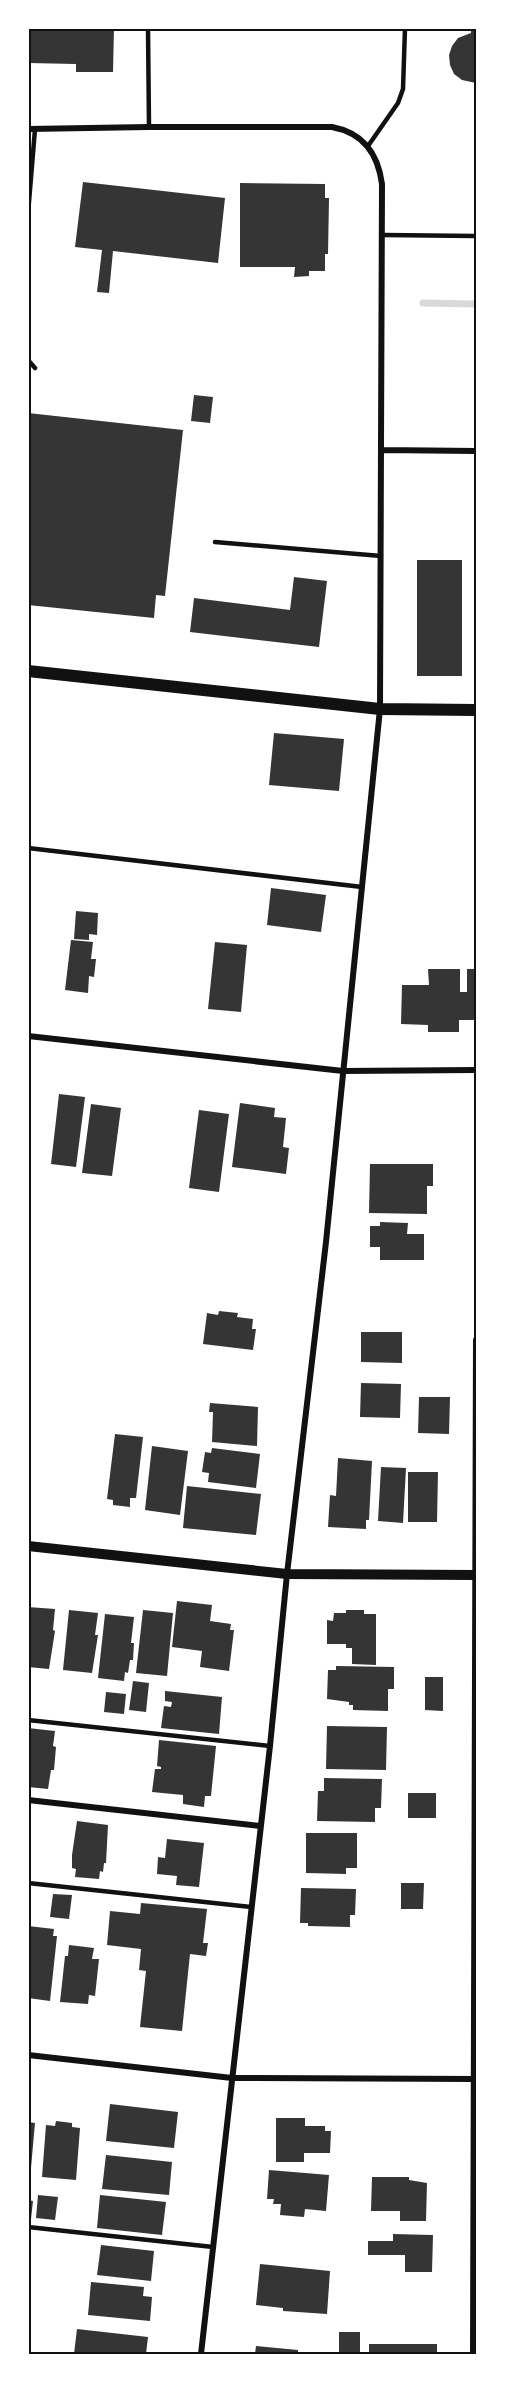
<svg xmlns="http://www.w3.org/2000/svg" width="505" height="2383" font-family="'Nunito Sans',sans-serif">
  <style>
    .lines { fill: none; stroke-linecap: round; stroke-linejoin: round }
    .stream { stroke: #d9d9d9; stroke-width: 7 }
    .building { fill: #353535 }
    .service { stroke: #111; stroke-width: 4.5 }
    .minor { stroke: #111; stroke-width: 6 }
    .tertiary { stroke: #111; stroke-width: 10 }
    .secondary { stroke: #111; stroke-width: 12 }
    .neatline { fill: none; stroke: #111; stroke-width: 2 }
  </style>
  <rect width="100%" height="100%" fill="#fff"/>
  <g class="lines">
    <path class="stream" d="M423 303 476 304"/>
  </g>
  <path class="building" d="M28 28H114L113 72H76V64L28 63Z
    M460 28H476V83L462 80 454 74 450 65 449 55 452 46 458 38 471 33V31L460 30Z
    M83 182 225 198 218 263 113 251 109 293 97 292 102 250 75 247Z
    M240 183 325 184V198H329L328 254H325V271H309V276L294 277 295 267H240Z
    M194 395 213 397 210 423 191 421Z
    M28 413 183 430 165 596 156 595 154 618 28 605Z
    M417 560H462V676H417Z
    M294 577 327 581 319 647 190 632 194 598 290 610Z
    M274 733 344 739 339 791 269 785Z
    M271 888 326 895 321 932 267 925Z
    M76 911 98 913 97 935 89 934V940L74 939Z
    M71 940 93 942 91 959H96L94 977 89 976 88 993 65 990Z
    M215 942 247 945 241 1012 208 1009Z
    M428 969H460V992H467V969H476V1020H459V1032H428V1025L401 1024 402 985H429Z
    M59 1094 85 1097 76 1167 51 1164Z
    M240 1103 275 1108 274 1117 286 1118 283 1147 289 1148 286 1174 232 1167Z
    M91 1104 121 1108 112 1176 82 1173Z
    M199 1110 229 1114 219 1192 189 1188Z
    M370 1164H433V1186H427V1214L369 1213Z
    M380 1222 408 1223 407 1234H424V1260H380V1247H370V1226H380Z
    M219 1311 238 1313 237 1317 253 1319 252 1329H256L253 1350 203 1344 207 1313 218 1315Z
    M361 1332H402V1363L361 1362Z
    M361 1383 401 1384 400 1418 360 1417Z
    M419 1397H450L449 1434 418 1433Z
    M210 1403 258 1407 257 1446 212 1442 213 1412H209Z
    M115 1434 143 1437 136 1498H130V1507L113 1505V1500L107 1499Z
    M152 1446 188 1451 180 1515 145 1510Z
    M212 1448 260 1454 256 1488 208 1482 209 1473 202 1472 205 1452 211 1453Z
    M338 1458 372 1461 369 1520H366V1529L328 1527 330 1495 336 1496Z
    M381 1467 406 1468 403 1523 378 1521Z
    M408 1472H438L437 1522H408Z
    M187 1486 261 1494 256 1535 183 1528Z
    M177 1601 212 1605 210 1621 231 1624 230 1630H234L229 1671 200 1667 202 1651 172 1647Z
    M28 1607 55 1609 53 1630 55 1631 49 1669 28 1667Z
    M69 1610 98 1613 95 1635H98L92 1673 63 1670Z
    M143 1610 173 1613 167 1676 136 1673Z
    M346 1610H364V1614H376V1665L352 1664V1648H346V1644H327V1620L333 1621 334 1613H346Z
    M105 1614 134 1617 131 1643H134L133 1660H130L128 1673 125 1672 124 1681 98 1678Z
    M336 1666 394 1667V1689H388V1711L353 1710V1705H349V1702L327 1699 328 1670H336Z
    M425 1677H443V1711L425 1710Z
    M133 1681 149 1683 146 1712 129 1710Z
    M165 1691 222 1697 219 1734 161 1728 164 1706 171 1707 172 1702 165 1701Z
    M106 1692 126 1694 124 1714 104 1712Z
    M327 1726 387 1727 386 1770 326 1769Z
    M28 1728 55 1731 53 1746 56 1747 54 1770H51L48 1789 28 1787Z
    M159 1740 216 1746 211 1796H205L204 1807 183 1804V1795L152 1792 155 1769H161V1767L157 1766Z
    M324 1778 382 1779 381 1808H375V1822L317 1821 318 1791H324Z
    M408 1793H436V1818H408Z
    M77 1821 108 1825 106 1863H104L103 1872 100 1871 99 1879 75 1877 76 1869 72 1868V1855Z
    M306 1833H357V1868H346V1874L306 1873Z
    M167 1839 204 1843 199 1887 176 1885 177 1876 157 1874 158 1857 165 1858Z
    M401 1883H424L423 1909H401Z
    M301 1888 356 1889 355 1915H350V1927L308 1926V1923H300Z
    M53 1894 72 1895 69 1919 50 1917Z
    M141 1903 207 1909 203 1943H208L206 1956 190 1954 182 2031 140 2027 146 1971 139 1970 141 1949 107 1945 110 1911 140 1914Z
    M28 1926 54 1929 53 1936H57L50 2001 28 1998Z
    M69 1945 94 1948 92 1959H99L95 1996 89 1995 88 2004 60 2002 65 1956H68Z
    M110 2104 178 2112 174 2148 106 2141Z
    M276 2118H305V2126H325V2131H331L330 2153H304V2162H276Z
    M56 2121 72 2123V2127L80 2128 76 2180 42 2177 46 2125 55 2126Z
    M28 2122 35 2123 30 2179H28Z
    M106 2155 172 2162 169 2195 102 2189Z
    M269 2170 329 2175 326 2211 305 2209 304 2217 280 2215 281 2204H273L274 2199H267Z
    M372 2177H409V2180L427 2183 426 2221H400V2211H371Z
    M38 2195 58 2197 55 2220 36 2218Z
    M100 2195 166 2202 162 2235 97 2228Z
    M28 2200 33 2201 31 2219H28Z
    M393 2234 433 2235 432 2272H405V2255H368V2241H393Z
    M101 2245 154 2251 151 2281 97 2275Z
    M260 2264 330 2271 327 2314 283 2311V2308L256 2305Z
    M91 2282 144 2287 143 2296 152 2297 150 2321 88 2315Z
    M77 2329 148 2337 146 2354H74Z
    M339 2332H360V2354H339Z
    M369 2344H437V2354H369Z
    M256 2346 298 2350V2354H255Z"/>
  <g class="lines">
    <path class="service" d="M148 28 149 127
      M368 146 398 103 403 89 405 28
      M28 214 35 129
      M383 235 476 236
      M28 360 35 368
      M215 542 381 556
      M28 848 362 887
      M28 1720 270 1746
      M28 1883 251 1907
      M28 2227 213 2247"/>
    <path class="minor" d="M28 129 149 127H332C364 133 378 154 382 184L380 709 326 1242 287 1574 270 1746 201 2354
      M382 450 476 451
      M28 1036 343 1071 476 1070
      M28 1800 260 1826
      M28 2055 232 2078 476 2079
      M473 2354 476 1340"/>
    <path class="tertiary" d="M28 1546 287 1574 476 1575"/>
    <path class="secondary" d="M28 671 380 709 476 710"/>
  </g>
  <rect width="505" height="2383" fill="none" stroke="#ffffff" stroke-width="60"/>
  <rect x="30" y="30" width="445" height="2323" class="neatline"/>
</svg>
